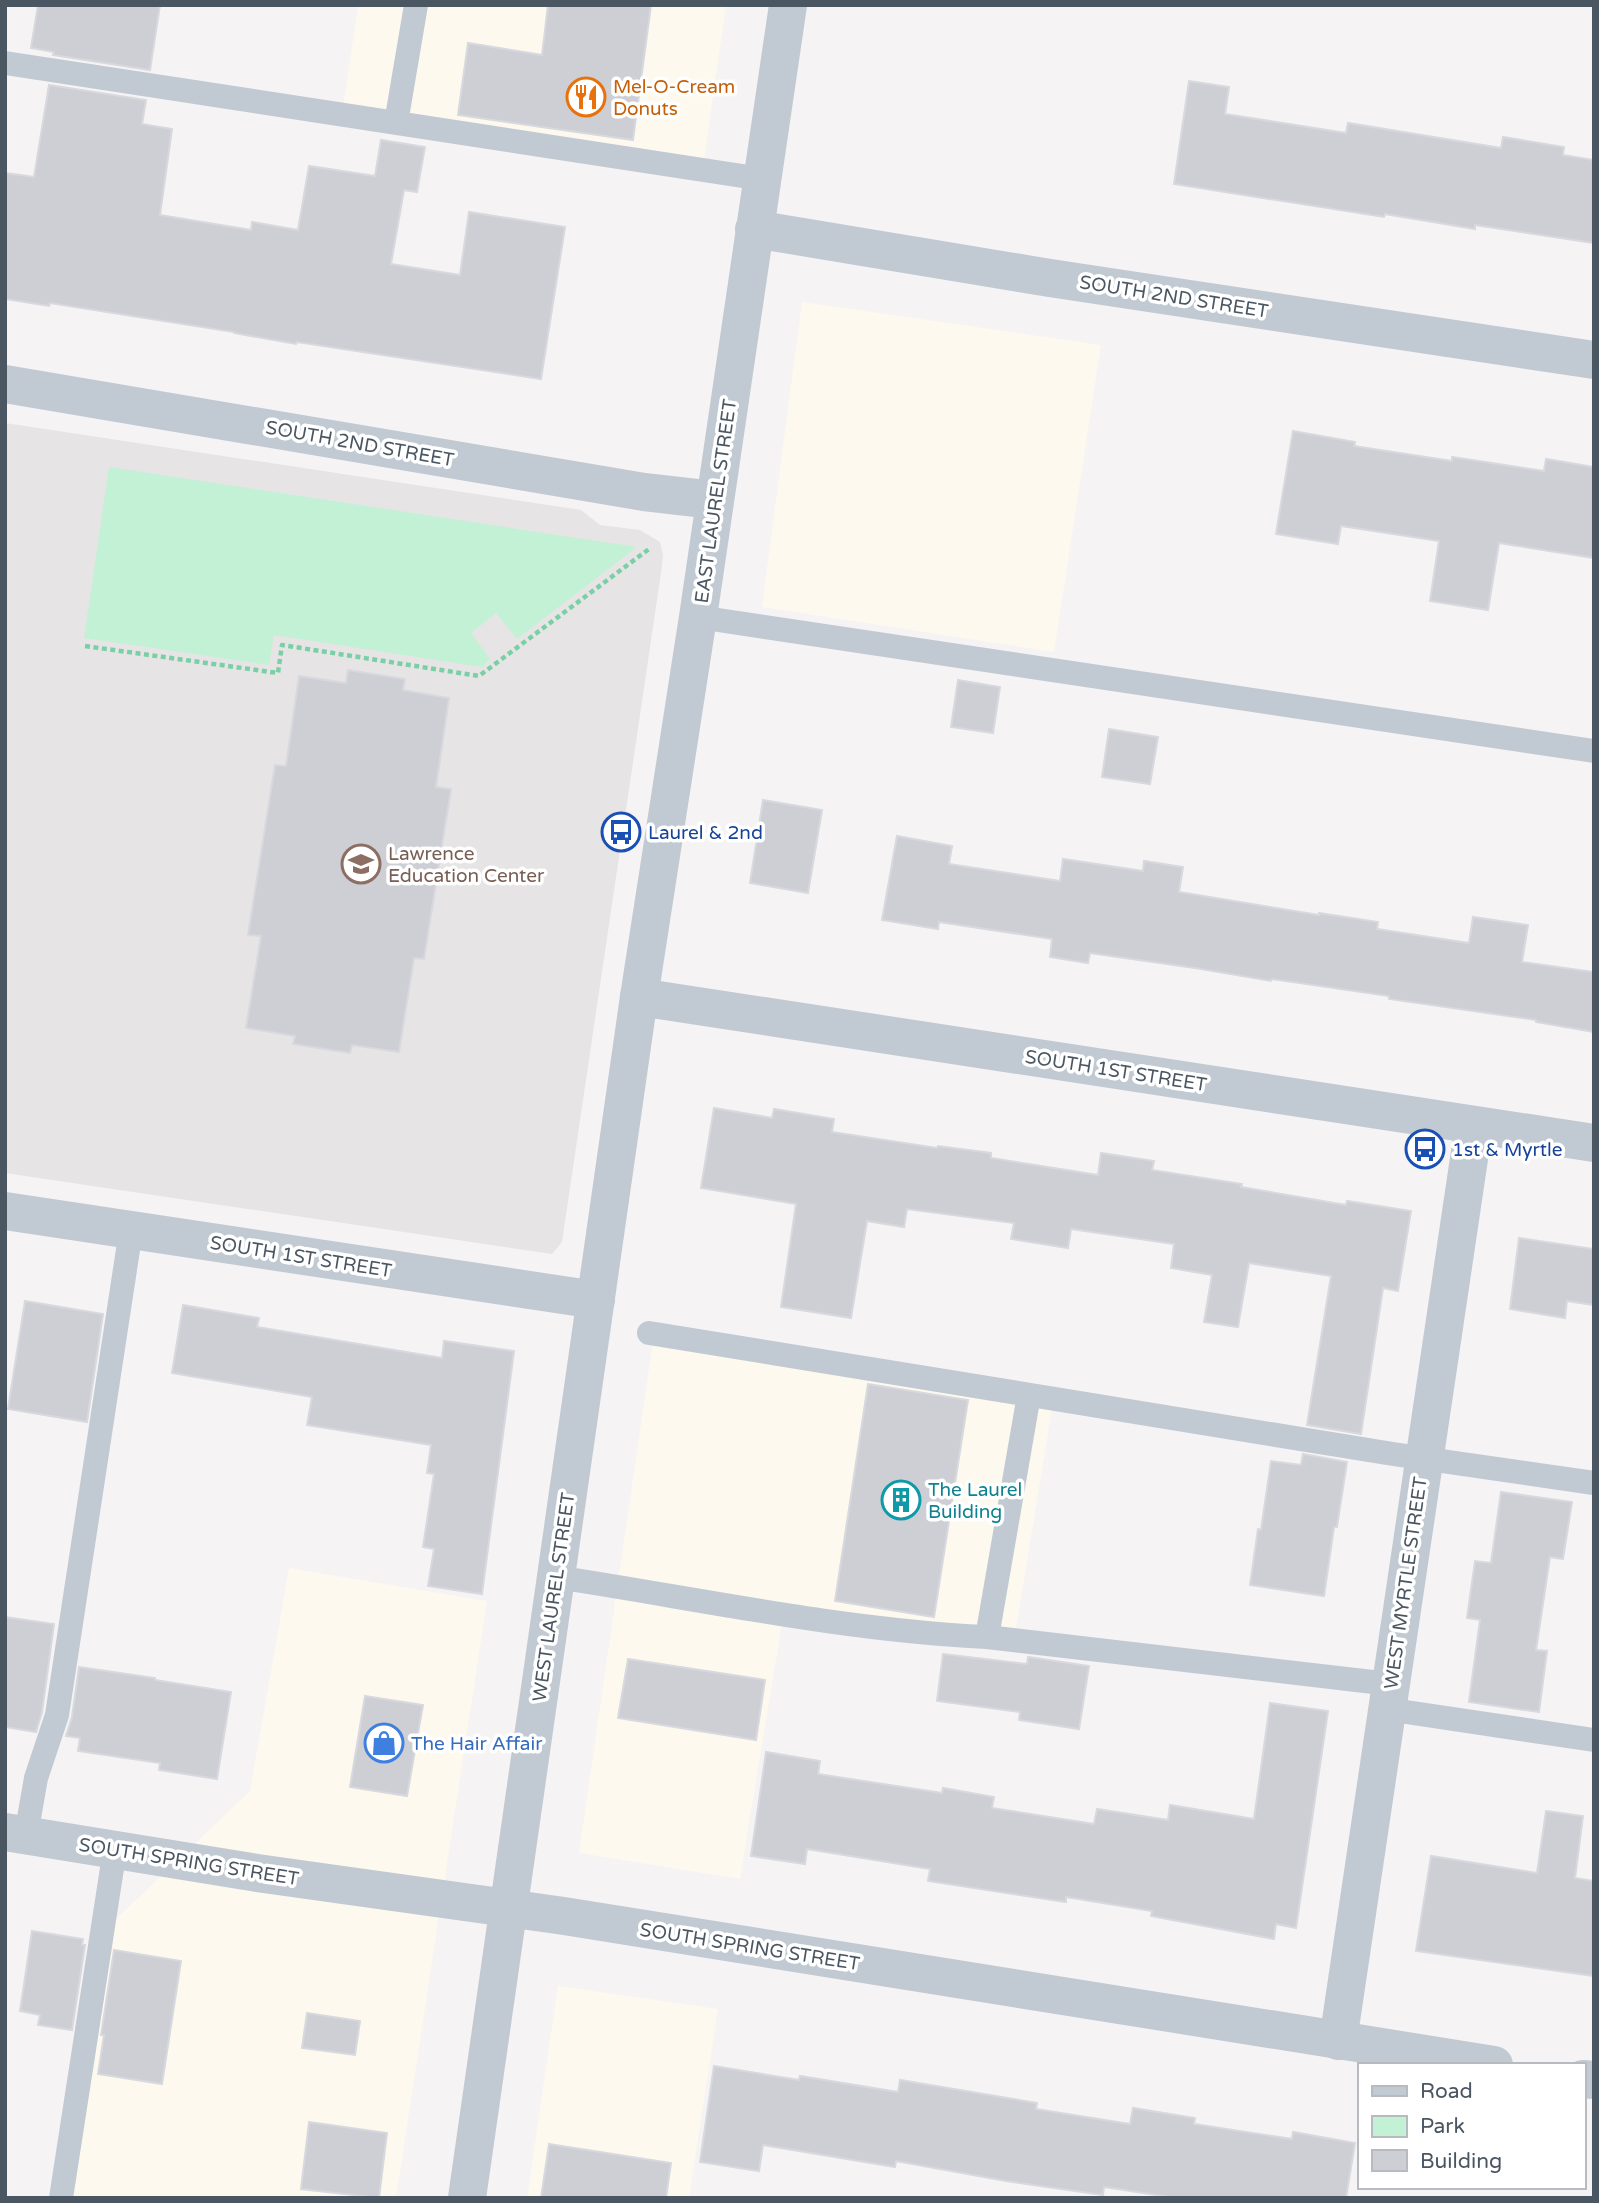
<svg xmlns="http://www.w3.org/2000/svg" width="1599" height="2203" font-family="'Varela Round',sans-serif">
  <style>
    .commercial { fill: #fdf9ef }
    .education { fill: #e6e4e5 }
    .green { fill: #c3f1d5 }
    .building { fill: #cdcfd5; stroke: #d7d9de; stroke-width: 2 }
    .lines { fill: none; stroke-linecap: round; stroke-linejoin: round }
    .path { stroke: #7ad0a6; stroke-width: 4.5; stroke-dasharray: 5 3.5; stroke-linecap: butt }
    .service { stroke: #c1cad2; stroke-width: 24 }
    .minor { stroke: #c1cad2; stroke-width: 38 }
    .tertiary { stroke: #c1cad2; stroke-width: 38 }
    .labels { text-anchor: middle; stroke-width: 7; stroke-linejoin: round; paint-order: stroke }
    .food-label { font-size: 19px; fill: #c56008; stroke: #fff; text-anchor: start }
    .street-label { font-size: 19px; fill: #4a5661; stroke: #fff }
    .transit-label { font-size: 19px; fill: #164399; stroke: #fff; text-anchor: start }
    .education-label { font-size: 19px; fill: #785e54; stroke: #fff; text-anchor: start }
    .culture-label { font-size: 19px; fill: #0d838f; stroke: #fff; text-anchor: start }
    .shop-label { font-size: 19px; fill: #366cbe; stroke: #fff; text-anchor: start }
  </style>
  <rect width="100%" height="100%" fill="#f5f3f3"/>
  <path class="commercial" d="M358 5H726L702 174 341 121Z
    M802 302 1101 345 1054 652 762 607Z
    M653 1340 1053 1403 1012 1652 783 1616 740 1879 579 1853Z
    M289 1568 487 1601 396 2198H70L114 1921 250 1791Z
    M558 1986 718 2009 689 2198H527Z"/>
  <path class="education" d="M5 423 581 510 600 525 640 530 660 542 663 555 661 573 562 1242 552 1254 5 1173Z"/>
  <path class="green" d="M109 467 637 547 517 639 496 613 471 633 490 659 482 667 274 635 269 665 84 638Z"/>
  <path class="building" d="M38 5H160L150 70 53 55 54 52 31 48Z
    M548 5H651L633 140 458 115 468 43 542 55Z
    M1189 81 1229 87 1225 114 1346 133 1348 123 1501 148 1503 137 1564 147 1563 155 1594 160V243L1475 225V229L1385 214 1384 217 1174 184Z
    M49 85 146 100 142 124 172 129 160 215 251 230 252 222 298 230 309 166 375 176 381 140 425 147 417 192 404 190 391 264 460 275 469 212 565 227 541 379 297 342 296 344 234 333V332L50 303 49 306 5 299V173L34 177Z
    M1293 431 1355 442 1354 446 1452 461V457L1544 471 1546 459 1594 467V558L1499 543 1488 610 1430 601 1439 541 1341 526 1338 544 1276 534Z
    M348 670 405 679 403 690 449 698 436 787 451 789 424 959 414 958 399 1052 352 1045 350 1053 293 1044 295 1036 246 1028 261 936 248 935 275 765 286 766 299 676 346 683Z
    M958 680 1000 687 993 733 951 727Z
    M1109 729 1158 737 1150 784 1102 777Z
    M763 800 822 810 808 893 750 883Z
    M897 836 952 846 949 864 1060 881 1063 859 1143 871 1144 861 1183 867 1179 892 1319 915V913L1378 922 1377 929 1469 943 1473 917 1528 925 1522 962 1594 972V1032L1536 1022V1020L1389 999V996L1272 979 1271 981 1195 968 1090 953 1088 963 1050 957 1052 939 939 922 938 929 882 920Z
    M714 1108 772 1118 774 1109 834 1119 832 1132 937 1148 938 1146 991 1153V1158L1098 1175 1101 1153 1154 1161 1152 1170 1242 1184 1241 1187 1346 1205 1347 1201 1411 1211 1398 1291 1383 1288 1361 1434 1307 1425 1331 1276 1249 1263 1238 1327 1204 1322 1212 1275 1171 1268 1174 1244 1071 1229 1068 1248 1011 1239 1014 1223 907 1209 904 1227 867 1221 851 1318 781 1307 796 1204 701 1188Z
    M1519 1238 1594 1249V1305L1567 1301 1565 1318 1510 1309Z
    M25 1301 103 1314 87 1422 8 1409Z
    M183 1305 259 1318 257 1327 442 1358 444 1341 514 1351 482 1594 428 1586 434 1549 423 1547 434 1474 427 1473 431 1445 307 1425 312 1397 172 1373Z
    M868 1384 968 1400 934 1617 835 1601Z
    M1303 1454 1347 1462 1337 1527H1334L1324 1596 1250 1585 1258 1529 1261 1530 1271 1461 1301 1465Z
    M1501 1492 1572 1502 1563 1559 1550 1557 1536 1650 1547 1651 1539 1712 1469 1702 1480 1620 1467 1618 1475 1561 1491 1563Z
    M5 1617 54 1624 42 1712 36 1732 5 1727Z
    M943 1654 1027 1664 1028 1657 1089 1666 1079 1729 1019 1720 1020 1712 937 1701Z
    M628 1659 765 1680 756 1740 618 1718Z
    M79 1667 155 1678V1680L231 1692 217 1779 159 1770 160 1763 78 1751 80 1738 66 1736 72 1717Z
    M365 1696 423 1705 407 1796 350 1787Z
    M1270 1703 1328 1711 1296 1928 1276 1924 1274 1939 1151 1916 1152 1911 1066 1897V1902L928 1881 930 1869 807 1849 805 1864 751 1856 766 1752 820 1761 818 1774 942 1793 943 1788 994 1797 992 1808 1094 1824 1097 1809 1168 1820 1170 1805 1254 1819Z
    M1546 1811 1583 1816 1575 1878 1594 1881V1976L1416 1951 1431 1856 1537 1873Z
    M32 1931 83 1939 82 1945H85L72 2030 38 2025 40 2015 20 2011Z
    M114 1950 181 1961 162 2084 98 2074 104 2035H101Z
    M307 2013 360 2021 355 2055 302 2048Z
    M714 2066 799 2080 800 2076 898 2092 900 2080 1037 2103 1036 2109 1130 2124 1133 2108 1195 2118 1194 2124 1292 2139 1293 2132 1355 2143 1346 2198H1176L1104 2187 1103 2195 1006 2181 896 2161 895 2167 763 2145 759 2171 700 2162Z
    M309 2122 387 2133 379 2198 301 2189Z
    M549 2144 671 2163 666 2198H541Z"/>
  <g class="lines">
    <path class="path" d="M85 646 278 673 282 645 479 676 649 549"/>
    <path class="service" d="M5 63 762 179
      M396 123 416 5
      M698 617 1594 751
      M649 1333 1393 1454 1594 1483
      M556 1577C700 1599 842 1630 987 1637L1390 1684
      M987 1637 1029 1395
      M1386 1709 1594 1740
      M26 1835 36 1778 57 1715 131 1230
      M61 2198 115 1849"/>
    <path class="minor" d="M788 5 698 617 639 997 1594 1143
      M754 229 1050 278 1594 360
      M5 384 644 492 714 500
      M5 1211 596 1300
      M1338 2041 1474 1125"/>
    <path class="tertiary" d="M5 1832 264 1874 564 1916 1494 2065
      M1583 2079 1594 2080
      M467 2198 639 997"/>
  </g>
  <defs>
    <symbol id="restaurant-ring" viewBox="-11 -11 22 22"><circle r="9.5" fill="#fff" stroke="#e8710a" stroke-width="1.5"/><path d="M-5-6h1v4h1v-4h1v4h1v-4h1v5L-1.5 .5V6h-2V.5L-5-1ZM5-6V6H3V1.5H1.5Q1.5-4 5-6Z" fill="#e8710a"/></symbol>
    <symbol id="bus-ring" viewBox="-11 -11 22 22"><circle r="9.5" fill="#fff" stroke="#1a4fb4" stroke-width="1.5"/><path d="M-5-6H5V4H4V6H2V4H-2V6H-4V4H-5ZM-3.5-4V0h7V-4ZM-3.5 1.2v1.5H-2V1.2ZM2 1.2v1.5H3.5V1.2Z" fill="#1a4fb4"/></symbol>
    <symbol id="school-ring" viewBox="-11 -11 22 22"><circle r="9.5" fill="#fff" stroke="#8d6e63" stroke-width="1.5"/><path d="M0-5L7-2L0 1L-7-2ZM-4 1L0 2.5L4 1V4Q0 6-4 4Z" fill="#8d6e63"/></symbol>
    <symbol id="building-ring" viewBox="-11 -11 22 22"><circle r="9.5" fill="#fff" stroke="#0f9aa8" stroke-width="1.5"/><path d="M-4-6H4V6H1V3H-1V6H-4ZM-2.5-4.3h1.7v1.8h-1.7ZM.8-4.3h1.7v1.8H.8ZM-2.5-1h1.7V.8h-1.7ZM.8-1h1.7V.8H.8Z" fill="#0f9aa8"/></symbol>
    <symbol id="shop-ring" viewBox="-11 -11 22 22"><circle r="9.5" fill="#fff" stroke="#3f7fe0" stroke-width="1.5"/><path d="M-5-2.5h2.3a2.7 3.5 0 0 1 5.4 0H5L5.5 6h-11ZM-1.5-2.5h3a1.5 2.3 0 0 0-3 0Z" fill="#3f7fe0"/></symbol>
  </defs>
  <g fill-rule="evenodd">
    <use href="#restaurant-ring" x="564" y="75" width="44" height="44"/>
    <use href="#bus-ring" x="599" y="810" width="44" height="44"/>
    <use href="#school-ring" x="339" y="842" width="44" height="44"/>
    <use href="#bus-ring" x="1403" y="1127" width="44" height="44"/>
    <use href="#building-ring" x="879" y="1478" width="44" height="44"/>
    <use href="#shop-ring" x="362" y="1721" width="44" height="44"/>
  </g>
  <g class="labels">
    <g class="food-label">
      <text x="613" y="93">Mel-O-Cream<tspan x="613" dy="22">Donuts</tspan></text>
    </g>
    <g class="street-label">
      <text transform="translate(1174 296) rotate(9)" y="7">SOUTH 2ND STREET</text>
      <text transform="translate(360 443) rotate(10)" y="7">SOUTH 2ND STREET</text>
      <text transform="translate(715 501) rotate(-82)" y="7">EAST LAUREL STREET</text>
      <text transform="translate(1116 1070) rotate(9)" y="7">SOUTH 1ST STREET</text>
      <text transform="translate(301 1256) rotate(9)" y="7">SOUTH 1ST STREET</text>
      <text transform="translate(1405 1583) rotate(-82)" y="7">WEST MYRTLE STREET</text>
      <text transform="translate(553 1597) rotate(-82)" y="7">WEST LAUREL STREET</text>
      <text transform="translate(189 1861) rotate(9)" y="7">SOUTH SPRING STREET</text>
      <text transform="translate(750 1946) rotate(9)" y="7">SOUTH SPRING STREET</text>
    </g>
    <g class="transit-label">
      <text x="648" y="839">Laurel &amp; 2nd</text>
      <text x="1452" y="1156">1st &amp; Myrtle</text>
    </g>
    <g class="education-label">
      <text x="388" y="860">Lawrence<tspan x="388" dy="22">Education Center</tspan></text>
    </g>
    <g class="culture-label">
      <text x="928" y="1496">The Laurel<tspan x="928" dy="22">Building</tspan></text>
    </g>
    <g class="shop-label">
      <text x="411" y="1750">The Hair Affair</text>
    </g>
  </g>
  <rect width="1599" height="2203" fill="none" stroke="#4a5661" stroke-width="14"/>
  <rect x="1358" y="2063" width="228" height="126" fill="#ffffff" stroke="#b7bbc0" stroke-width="2"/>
  <rect x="1372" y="2086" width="35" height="10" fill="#c1cad2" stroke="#b7bbc0" stroke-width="2"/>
  <text x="1420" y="2098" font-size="21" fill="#4a5661">Road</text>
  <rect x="1372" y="2116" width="35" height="21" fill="#c3f1d5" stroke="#b7bbc0" stroke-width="2"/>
  <text x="1420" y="2133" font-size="21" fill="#4a5661">Park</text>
  <rect x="1372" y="2150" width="35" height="21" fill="#cdcfd5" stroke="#b7bbc0" stroke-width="2"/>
  <text x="1420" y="2168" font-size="21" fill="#4a5661">Building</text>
</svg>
